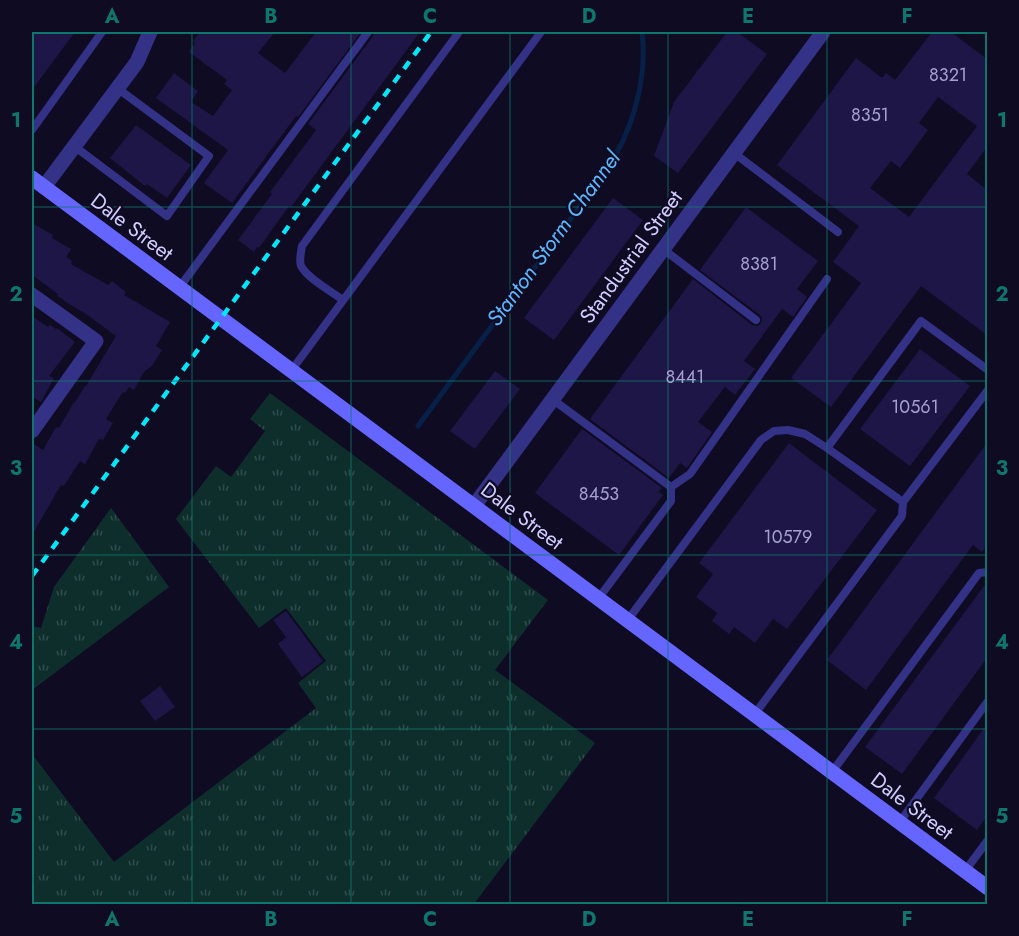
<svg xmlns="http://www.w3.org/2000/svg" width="1019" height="936" font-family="Jost,sans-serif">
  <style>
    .grass { fill: url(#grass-tufts) }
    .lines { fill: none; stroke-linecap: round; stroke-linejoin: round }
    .stream { stroke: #072047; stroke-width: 5 }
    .building { fill: #1e1646; fill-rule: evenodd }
    .lane { stroke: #333287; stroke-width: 8 }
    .street { stroke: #333287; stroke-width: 15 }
    .secondary { stroke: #6565ff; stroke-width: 15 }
    .rail { stroke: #00e7f9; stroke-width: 4.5; stroke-dasharray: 9 8; stroke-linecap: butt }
    .grid { fill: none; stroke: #0f766e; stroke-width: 1.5; stroke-opacity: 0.55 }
    .labels { text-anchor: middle; stroke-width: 4.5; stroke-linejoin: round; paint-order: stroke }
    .number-label { font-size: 18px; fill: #a5a0d1 }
    .street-label { font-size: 21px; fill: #d2ceff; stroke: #0f0b23 }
    .water-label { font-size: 22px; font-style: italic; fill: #5cb8ff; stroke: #0f0b23 }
    .neatline { fill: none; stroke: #0f766e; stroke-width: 2 }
    .grid-label { font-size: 20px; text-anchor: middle; font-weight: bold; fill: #0f766e }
  </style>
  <defs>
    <pattern id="grass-tufts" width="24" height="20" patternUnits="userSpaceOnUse" patternTransform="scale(1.5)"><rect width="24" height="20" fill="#0e2e2c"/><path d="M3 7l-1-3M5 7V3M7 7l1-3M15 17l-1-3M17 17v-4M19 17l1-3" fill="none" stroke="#304b4c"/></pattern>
  </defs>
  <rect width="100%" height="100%" fill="#0f0b23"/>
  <path class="grass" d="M270 393 548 600 495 670 595 743 474 904H32V754L114 862 316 708 298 683 326 661 286 608 259 628 176 519 216 466 231 477 265 431 250 419Z
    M111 508 169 587 32 690V626L41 628 54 587Z"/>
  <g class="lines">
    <path class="stream" d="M418 426 598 182C604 173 611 164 616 154 636 119 647 72 642 32"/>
  </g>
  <path class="building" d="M32 32H75L32 90Z
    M200 32H275L258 53 285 73 316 32H361L298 117 296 116 232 203 204 183 228 150 156 98 174 73 198 91 191 102 213 116 232 90 224 84 227 80 189 52 195 43 193 41Z
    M374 32H420L291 207 289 206 259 248 257 247 254 252 238 240 272 194 270 192 316 130 308 124 373 36Z
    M727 32H737L767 54 678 173 654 156 674 102Z
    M932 32H951L987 59V147L967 174 987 190V335L921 286 831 407 791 378 861 283 833 262 859 226 777 165 856 58 882 78 886 73 895 80ZM938 97 977 126 909 217 870 188 891 161 900 168 928 130 919 123Z
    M136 125 191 165 167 198 147 184 145 186 110 158Z
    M613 198 643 220 554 340 524 318Z
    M746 207 818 261 797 289 807 297 793 317 782 309 744 361 755 369 735 395 725 387 698 422 712 432 687 468 680 463 669 478 590 419 693 279 752 325 758 326 761 323 762 318 760 315 700 270Z
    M32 223 53 235 52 238 71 249 66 257 72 261 71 264 108 285 112 281 126 292 124 295 170 322 156 346 162 350 152 366 144 372 134 390 129 387 125 393 123 392 106 419 113 423 103 440 99 439 85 464 80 461 64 486 61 485 32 535V443L43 450 56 427 59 428 74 402H75L85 386H86L116 336 86 314 64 301V300L57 296 58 294 32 275Z
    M32 316 48 327 50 325 56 329 57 328 75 342 49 376 54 378 41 402 32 397Z
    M920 349 970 386 910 466 860 429Z
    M495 371 520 389 475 449 450 431Z
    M582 429 662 488 658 492 663 495 619 555 535 493Z
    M789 443 877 510 787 629 773 619 755 643 734 627 729 634 712 621 717 613 696 597 713 574 699 563Z
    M987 443V545L982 552 973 545 866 690 827 660Z
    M987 582V658L902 774 865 747Z
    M286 611 323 661 302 677 278 644 286 637 273 620Z
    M160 686 175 707 155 721 140 701Z
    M987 724V816L977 830 934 798Z"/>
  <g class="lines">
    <path class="lane" d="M32 130 102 32
      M74 146 167 216 209 156 117 88
      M734 153 838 232
      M663 249 756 320
      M179 288 368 32
      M343 300C332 292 307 278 301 266 299 260 301 252 302 246L459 32
      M291 371 541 32
      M552 399 671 487V501L598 599
      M827 448 921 321 988 370
      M671 487 690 474 827 279
      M903 502 988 390
      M627 621 761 440 774 431 788 430 805 434 827 448 903 502 902 516 754 715
      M832 772 979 573 988 572
      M899 823 988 701
      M965 871 988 840"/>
    <path class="street" d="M44 187 137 62 150 32
      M32 295 96 341 32 431
      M474 506 823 32"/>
    <path class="secondary" d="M32 178 988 888"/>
    <path class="rail" d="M32 576 431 32"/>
  </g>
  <path class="grid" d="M192 32V904M351 32V904M510 32V904M668 32V904M827 32V904M32 207H988M32 381H988M32 555H988M32 729H988"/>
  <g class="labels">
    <g class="number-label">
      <text x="948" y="81">8321</text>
      <text x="870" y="121">8351</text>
      <text x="759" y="270">8381</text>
      <text x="685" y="383">8441</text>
      <text x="915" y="413">10561</text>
      <text x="599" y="500">8453</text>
      <text x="788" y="543">10579</text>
    </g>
    <g class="street-label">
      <text transform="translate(132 227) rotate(37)" y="7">Dale Street</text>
      <text transform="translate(631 257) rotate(-54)" y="7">Standustrial Street</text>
      <text transform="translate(522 516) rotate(37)" y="7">Dale Street</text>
      <text transform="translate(912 806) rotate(37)" y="7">Dale Street</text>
    </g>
    <g class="water-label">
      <text transform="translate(553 238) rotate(-54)" y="8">Stanton Storm Channel</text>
    </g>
  </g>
  <rect width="1019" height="936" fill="none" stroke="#0f0b23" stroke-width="66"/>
  <rect x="33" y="33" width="953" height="870" class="neatline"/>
  <g class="grid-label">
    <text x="112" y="23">A</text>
    <text x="271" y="23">B</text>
    <text x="430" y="23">C</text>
    <text x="589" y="23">D</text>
    <text x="748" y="23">E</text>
    <text x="907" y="23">F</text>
    <text x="16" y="127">1</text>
    <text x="1002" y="127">1</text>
    <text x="16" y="301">2</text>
    <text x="1002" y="301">2</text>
    <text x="16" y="475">3</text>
    <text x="1002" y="475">3</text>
    <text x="16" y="649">4</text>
    <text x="1002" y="649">4</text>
    <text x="16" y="823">5</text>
    <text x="1002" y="823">5</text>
    <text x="112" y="926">A</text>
    <text x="271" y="926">B</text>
    <text x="430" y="926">C</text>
    <text x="589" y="926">D</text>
    <text x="748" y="926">E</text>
    <text x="907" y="926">F</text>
  </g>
</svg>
